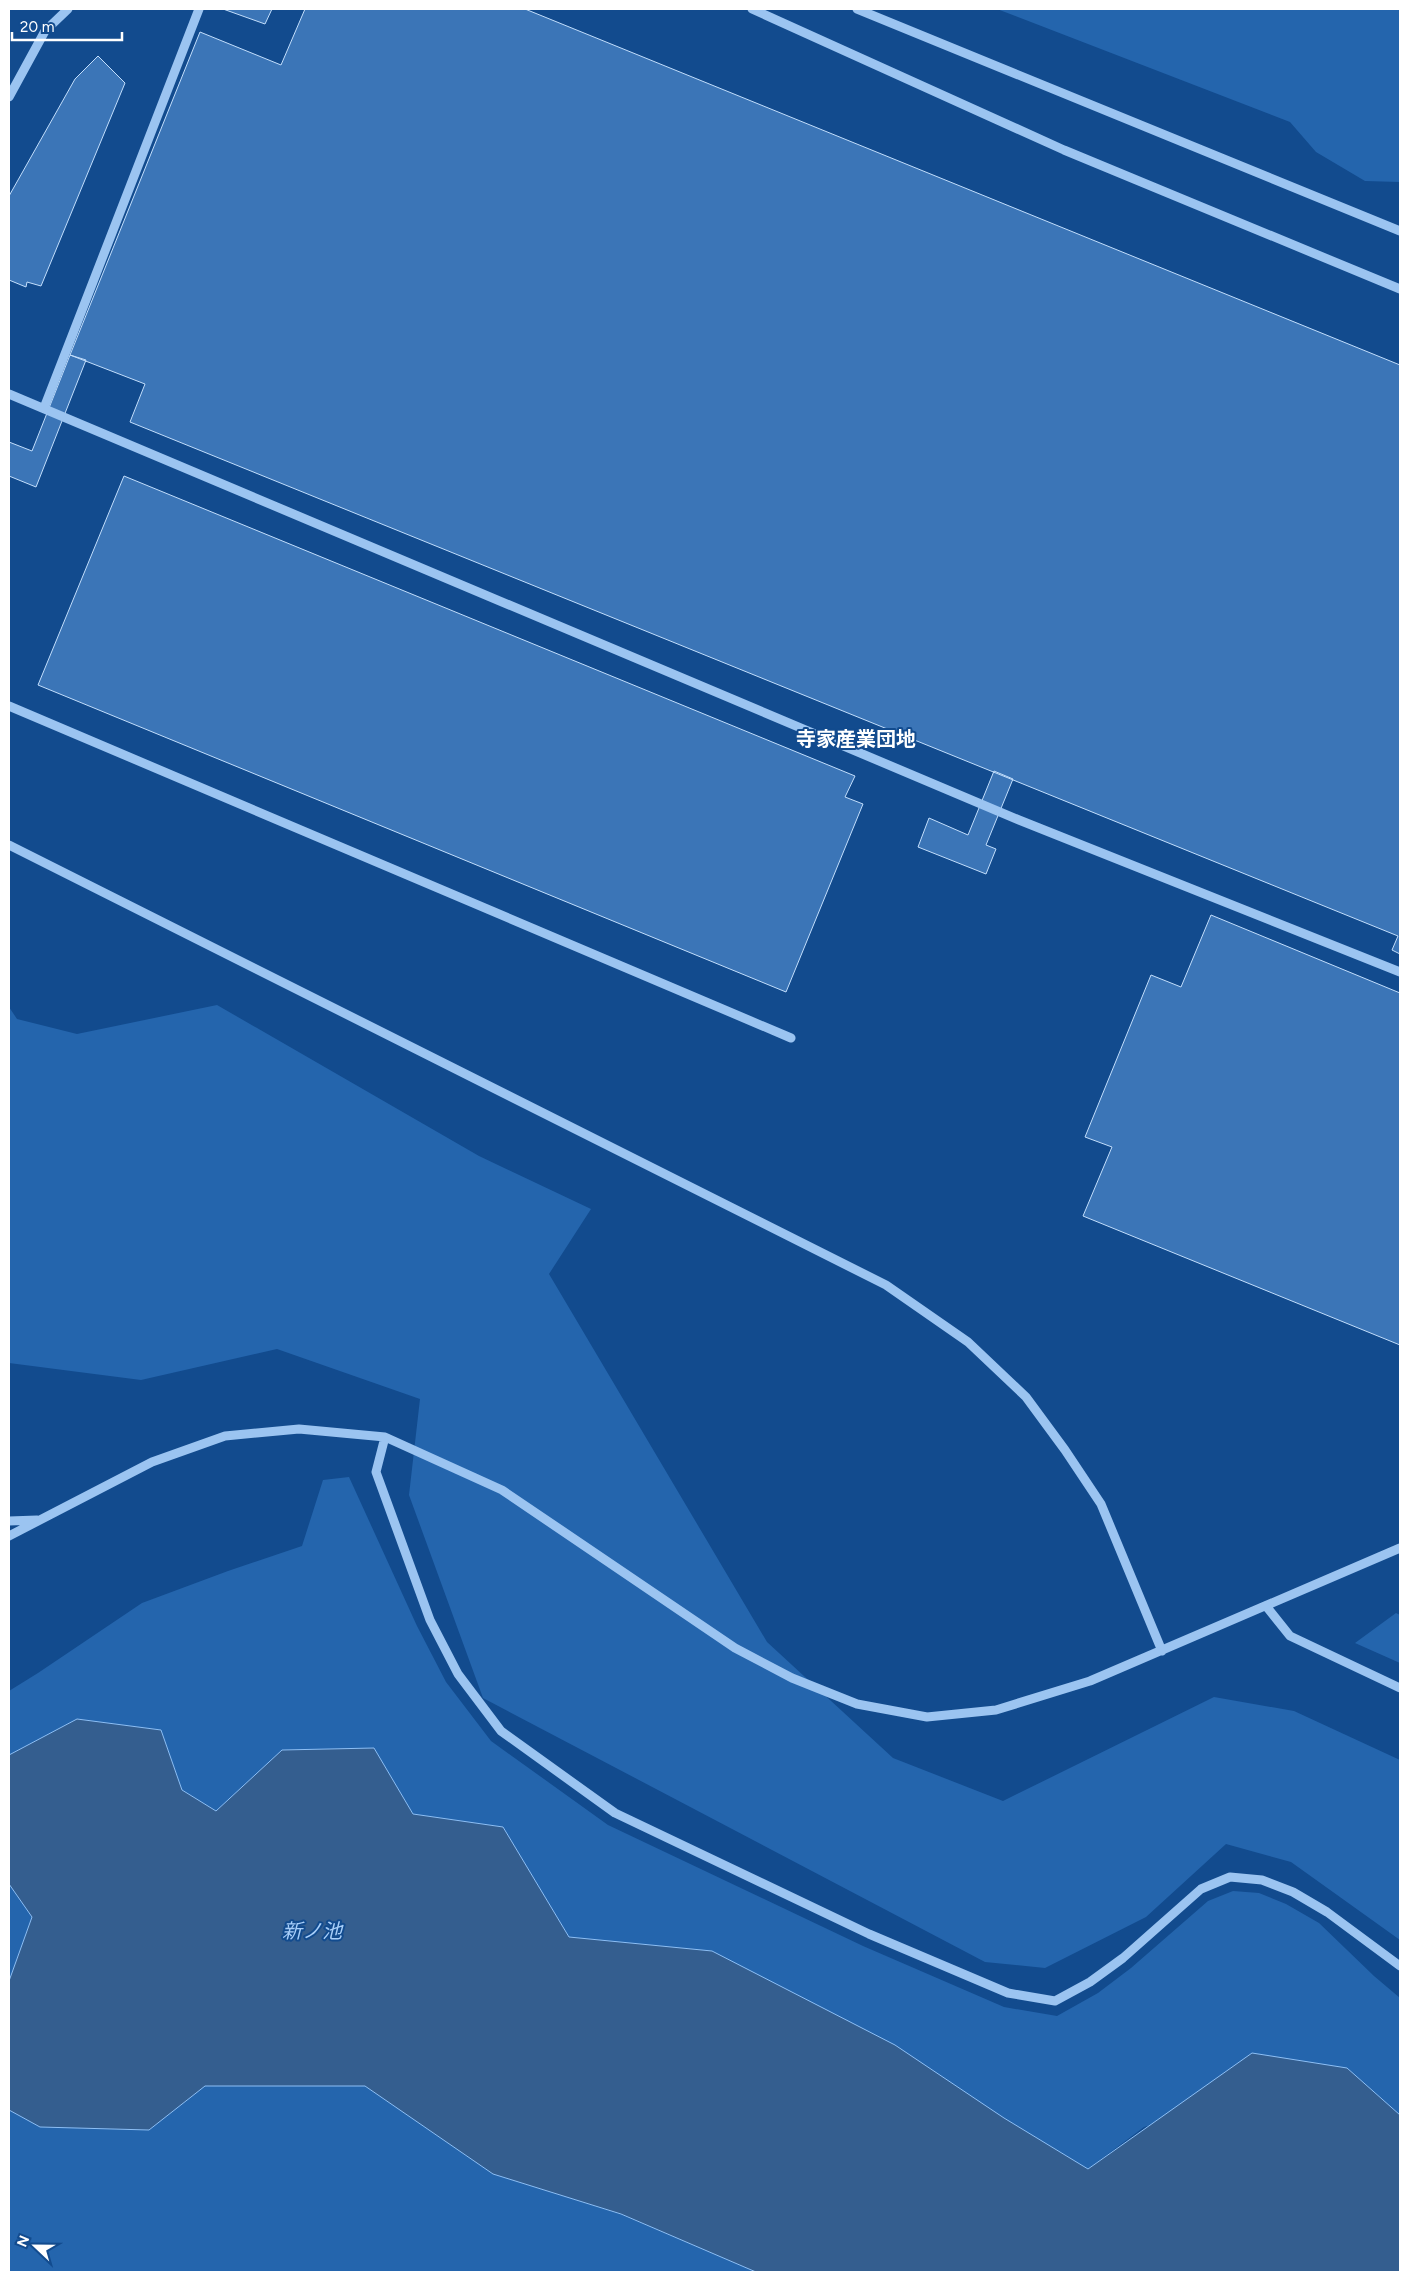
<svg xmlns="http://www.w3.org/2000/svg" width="1409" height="2281" font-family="Figtree,'Noto Sans JP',sans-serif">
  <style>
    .green { fill: #2465ad }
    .water { fill: #345e8f; stroke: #8dbff5 }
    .building { fill: #3b75b7; stroke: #c2defc }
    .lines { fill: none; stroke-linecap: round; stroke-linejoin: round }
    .minor { stroke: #9bc4f1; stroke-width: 9 }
    .labels { text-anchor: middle; stroke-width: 4; stroke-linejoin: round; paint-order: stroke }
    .neighbourhood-label { font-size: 20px; font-weight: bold; fill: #fff; stroke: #124b8e }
    .water-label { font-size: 20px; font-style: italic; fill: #a7cef9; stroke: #124b8e }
  </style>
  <rect width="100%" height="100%" fill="#124b8e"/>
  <path class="green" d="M997 9H1400V182L1365 181 1316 152 1290 122Z
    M217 1005 479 1156 591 1209 549 1274 767 1642 893 1758 1003 1801 1214 1697 1294 1711 1400 1760V1940L1291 1862 1226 1844 1146 1917 1045 1968 985 1962 483 1698 409 1495 420 1399 277 1349 141 1380 9 1363V1007L17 1019 77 1034Z
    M349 1477 417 1626 446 1682 491 1741 608 1825 863 1946 1004 2007 1057 2016 1098 1993 1131 1968 1208 1901 1233 1891 1259 1893 1286 1904 1319 1923 1374 1976 1400 1998V2115L1347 2068 1144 2127 1088 2169 1004 2118 712 1951 569 1937 503 1827 413 1814 374 1748 282 1750 216 1811 182 1790 161 1730 77 1719 9 1755V1691L38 1673 142 1603 228 1571 302 1546 323 1480Z
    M1396 1613 1400 1615V1663L1355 1643Z
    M9 1884 32 1917 9 1981Z
    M205 2086H365L493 2174 620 2214 756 2272H9V2110L40 2127 149 2130Z"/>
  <path class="water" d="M77 1719 161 1730 182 1790 216 1811 282 1750 374 1748 413 1814 503 1827 569 1937 712 1951 895 2045 1004 2118 1088 2169 1252 2053 1347 2068 1400 2115V2272H756L621 2214 493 2174 365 2086H205L149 2130 40 2127 9 2110V1981L32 1917 9 1884V1755Z"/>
  <path class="building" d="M223 9H272L265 24Z
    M305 9H525L1400 365V954L1392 950 1398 936 130 422 145 384 70 355 200 32 281 65Z
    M98 56 125 83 41 286 27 282 26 287 9 280V196L75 79Z
    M70 355 86 360 36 487 9 476V442L32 451Z
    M124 476 855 776 845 797 863 804 786 992 38 685Z
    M994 771 1013 779 986 845 996 849 986 874 918 847 929 818 968 835Z
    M1211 915 1400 993V1345L1083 1216 1112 1147 1085 1137 1151 975 1181 987Z"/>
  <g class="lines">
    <path class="minor" d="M752 9 1064 150 1400 289
      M857 9 1400 231
      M9 97 45 31 68 9
      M9 394 1019 820 1400 972
      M44 408 199 9
      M9 706 791 1038
      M9 845 886 1285 968 1342 1026 1397 1065 1450 1101 1504 1162 1651
      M385 1437 376 1472 430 1620 458 1674 501 1731 615 1813 869 1934 1008 1993 1055 2001 1090 1982 1123 1958 1201 1889 1230 1877 1262 1880 1293 1892 1327 1912 1400 1966
      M9 1521 37 1520
      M9 1536 152 1462 225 1436 299 1429 385 1437 502 1490 735 1648 792 1678 857 1704 927 1717 996 1710 1090 1681 1400 1548
      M1266 1606 1290 1636 1400 1688"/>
  </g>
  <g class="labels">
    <g class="neighbourhood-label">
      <text x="856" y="746">寺家産業団地</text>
    </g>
    <g class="water-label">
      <text x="312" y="1938">新ノ池</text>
    </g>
  </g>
  <rect width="1409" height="2281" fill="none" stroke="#ffffff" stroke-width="20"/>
  <g transform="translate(35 2246) rotate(292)" stroke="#124b8e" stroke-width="4" paint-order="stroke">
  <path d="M0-4L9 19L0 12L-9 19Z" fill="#ffffff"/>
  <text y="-8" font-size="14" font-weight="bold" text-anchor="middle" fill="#ffffff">N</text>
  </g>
  <path d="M12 32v8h110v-8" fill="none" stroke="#ffffff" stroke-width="2.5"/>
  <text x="20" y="32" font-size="15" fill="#ffffff" stroke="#124b8e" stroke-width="4" paint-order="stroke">20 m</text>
</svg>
